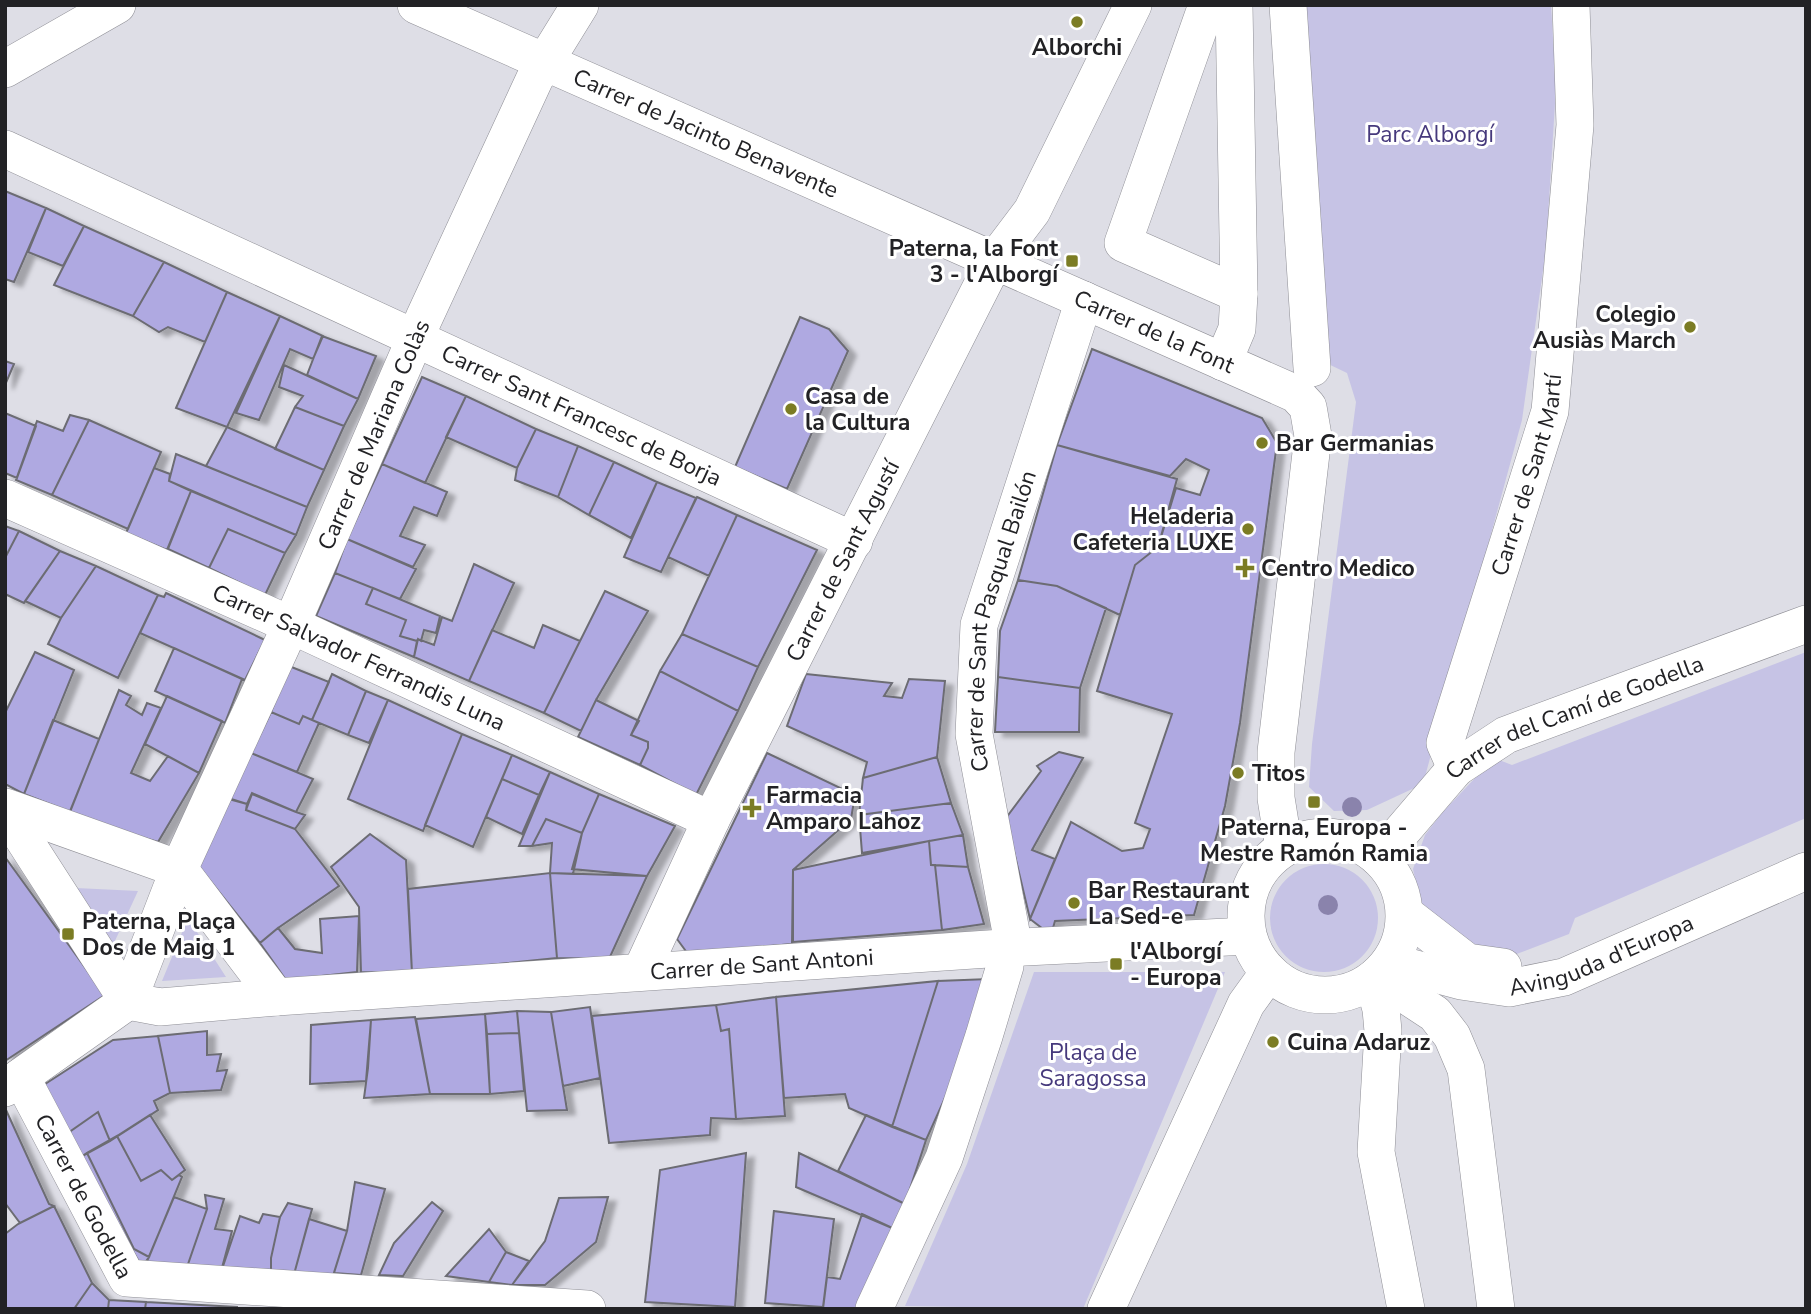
<svg xmlns="http://www.w3.org/2000/svg" width="1811" height="1314" font-family="'Nunito Sans',sans-serif">
  <style>
    .green { fill: #c6c3e5 }
    .building { fill: #afa9e1; stroke: #6c6c73; stroke-width: 2; filter: url(#shadow) }
    .lines { fill: none; stroke-linecap: round; stroke-linejoin: round }
    .minor-casing { stroke: #8e8e95; stroke-width: 38 }
    .minor { stroke: #fff; stroke-width: 37 }
    .tree { fill: #8a83ac }
    .poi-dot { fill: #7b7c24; stroke: #fff; stroke-width: 2.5 }
    .labels { text-anchor: middle; stroke-width: 6; stroke-linejoin: round; paint-order: stroke }
    .poi-label { font-size: 23px; font-weight: bold; fill: #222225; stroke: #fff; text-anchor: start }
    .street-label { font-size: 23px; fill: #222225; stroke: #fff }
    .park-label { font-size: 23px; fill: #46397c; stroke: #fff }
  </style>
  <defs>
    <filter id="shadow"><feDropShadow dx="8" dy="4.5" stdDeviation="2" flood-color="#0004"/></filter>
  </defs>
  <rect width="100%" height="100%" fill="#dedee6"/>
  <path class="green" d="M1297 5H1551L1556 87 1546 249 1522 420 1423 784 1367 810 1334 811 1309 787 1312 744 1356 402 1347 373 1322 361Z
    M1806 652V818L1575 918 1569 934 1514 955 1475 950 1429 918 1420 901 1413 869 1425 835 1442 813 1494 758 1512 765Z
    M1270 918a54 54 0 1 1 108 0a54 54 0 1 1-108 0Z
    M76 888 138 891 114 943H113Z
    M188 918 226 977 162 981Z
    M1034 972H1225L1083 1309 905 1306 967 1164Z"/>
  <path class="building" d="M5 191 46 208 14 282 5 279Z
    M46 208 84 226 63 266 28 252Z
    M84 226 164 262 133 316 54 285Z
    M164 262 227 292 205 342 168 327 159 332 133 316Z
    M227 292 280 316 227 427 176 408Z
    M280 316 323 336 313 359 290 349 259 420 236 413Z
    M800 317 829 329 848 351 787 489 735 467Z
    M322 336 376 356 358 399 307 375Z
    M1092 349 1262 418 1277 443 1240 723 1225 806 1194 915 1055 921 1051 935 1030 919 1071 822 1122 851 1143 848 1150 829 1135 823 1172 714 1097 691 1135 565 1158 547 1176 488 1200 495 1209 470 1186 459 1170 476 1057 445Z
    M5 361 14 364 5 385Z
    M284 365 358 399 344 426 295 407 303 396 279 387Z
    M422 377 466 396 425 483 382 464Z
    M466 396 536 429 517 468 446 437Z
    M295 407 344 426 324 470 275 449Z
    M5 413 36 426 17 478 5 473Z
    M70 415 89 420 52 495 16 480 37 421 63 431Z
    M89 420 161 452 128 529 52 495Z
    M227 427 324 470 307 507 206 466Z
    M536 429 578 446 558 497 515 480 517 468Z
    M1057 445 1177 479 1158 547 1135 565 1120 615 1057 586 1018 580Z
    M578 446 614 462 589 515 558 497Z
    M176 454 307 507 296 535 169 481Z
    M614 462 657 482 631 538 589 515Z
    M382 464 447 492 437 516 414 507 400 536 425 545 413 567 347 539Z
    M154 468 170 474 169 481 191 491 167 550 126 533Z
    M657 482 696 498 661 572 624 557Z
    M191 491 296 535 285 553 228 529 209 568 168 549Z
    M697 497 737 515 709 576 668 557Z
    M737 515 817 550 758 667 682 634Z
    M5 526 19 531 5 558Z
    M228 529 285 553 265 595 209 568Z
    M19 531 60 551 24 603 5 594V558Z
    M347 539 416 569 400 599 335 573Z
    M60 551 96 566 61 618 25 601Z
    M474 564 514 583 469 681 414 657 418 639 434 645 442 617 452 621Z
    M96 566 158 595 118 678 48 644 61 618Z
    M335 573 373 588 366 604 406 620 400 636 417 641 414 657 316 616Z
    M1018 580 1057 586 1106 608 1080 688 998 677 1000 631Z
    M373 588 440 616 436 633 424 630 421 641 418 639 417 641 400 636 406 620 366 604Z
    M605 591 648 611 596 700 581 731 544 713Z
    M166 593 265 640 245 680 140 633 158 595 164 597Z
    M543 625 580 641 544 713 469 681 492 630 534 648Z
    M682 634 758 667 738 711 660 671Z
    M174 648 242 679 225 723 155 691Z
    M35 652 74 670 24 794 5 784V713Z
    M289 666 329 682 312 720 303 716 299 724 271 712Z
    M660 671 738 711 696 795 640 765 648 748V742L631 735Z
    M332 674 366 691 348 735 312 720Z
    M806 674 892 683 884 696 902 698 909 679 945 681 937 757 863 778 867 762 787 726Z
    M998 677 1080 688 1079 732H995Z
    M119 690 131 696 126 705 142 715 147 703 161 708 131 773 150 781 168 756 199 773 158 842 68 816Z
    M366 691 388 700 369 743 348 735Z
    M167 696 222 721 199 773 145 744Z
    M388 700 462 734 423 831 348 799Z
    M596 700 639 721 631 735 648 742V748L640 765 578 737Z
    M271 712 299 724 303 716 319 723 297 772 251 753Z
    M53 720 99 739 70 812 24 794Z
    M462 734 512 755 473 847 425 825Z
    M1059 752 1083 758 1032 850 1055 859 1030 919 1006 818 1041 771 1037 766Z
    M251 753 313 779 296 812 252 793 247 804 229 799Z
    M767 753 855 795 851 819 793 870 792 944 688 954 677 939Z
    M512 755 550 772 539 795 502 779Z
    M937 757 951 803 859 815 863 778Z
    M550 772 599 794 582 833 546 819 532 846H519Z
    M502 779 539 795 522 834 486 817Z
    M252 794 296 812 305 815 295 829 246 810Z
    M599 794 675 826 647 876 572 869 582 833Z
    M228 798 247 804 246 810 295 829 339 886 278 928 260 943 199 867Z
    M951 803 963 835 862 853 859 815Z
    M546 819 582 833 573 874 550 873 552 843 532 846Z
    M370 834 406 860 412 973 361 972 359 907 331 867Z
    M963 835 968 867 931 865 929 841Z
    M929 841 931 865H935L942 930 793 942V870Z
    M5 857 105 995 5 1061Z
    M935 865 968 867 984 924 942 930Z
    M550 873 647 876 609 959 557 958Z
    M550 873 557 958 412 973 408 889Z
    M359 916 357 972 286 980 260 943 278 928 295 949 322 953 320 919Z
    M989 979 954 1078 926 1140 892 1127 938 981Z
    M938 981 892 1127 849 1108 845 1094 784 1098 776 997Z
    M776 997 785 1116 736 1119 729 1029 721 1031 716 1005Z
    M716 1005 721 1031 729 1029 736 1119 711 1118 710 1135 609 1143 592 1016Z
    M590 1007 600 1078 563 1086 551 1012Z
    M517 1011 551 1012 567 1110 527 1111Z
    M517 1011 519 1033 487 1034 485 1014Z
    M485 1014 490 1094H430L416 1019Z
    M415 1017 430 1094 364 1098 368 1068 371 1020Z
    M371 1020 366 1081 310 1084 311 1025Z
    M207 1031V1055L221 1054 217 1071 227 1070 221 1090 170 1093 158 1036Z
    M519 1033 524 1091 490 1094 487 1034Z
    M158 1036 170 1093 154 1101 158 1110 110 1141 98 1112 65 1135 39 1088 113 1040Z
    M6 1110 49 1204 54 1206 20 1223 5 1203Z
    M98 1112 110 1141 79 1158 65 1135Z
    M150 1115 185 1170 172 1180 161 1170 141 1181 117 1136Z
    M866 1115 926 1140 905 1204 838 1171Z
    M117 1136 141 1181 161 1170 172 1180 179 1175 182 1177 149 1257 134 1249 87 1153Z
    M87 1153 134 1249 149 1257 142 1267 79 1158Z
    M746 1153 735 1307 645 1302 660 1170Z
    M799 1153 905 1204 894 1229 796 1187Z
    M355 1182 385 1189 361 1275 334 1273 347 1231Z
    M205 1195 224 1199 215 1229 232 1231 220 1275 186 1270 207 1209Z
    M174 1197 207 1209 186 1270 145 1266Z
    M608 1197 596 1242 545 1285H512L545 1241 559 1198Z
    M432 1202 443 1211 403 1276 379 1275 394 1243Z
    M288 1203 312 1209 293 1278 271 1277V1258L280 1217Z
    M54 1206 92 1283 74 1309H5V1234L18 1224Z
    M774 1210V1211L834 1219 823 1307 765 1303Z
    M263 1214 280 1217 271 1258V1277L220 1275 240 1216 259 1223Z
    M862 1214 899 1231 862 1309H823L827 1277 840 1279Z
    M309 1219 347 1231 332 1279 293 1278Z
    M489 1229 506 1252 489 1282 446 1276Z
    M506 1252 529 1261 512 1285 489 1282Z
    M92 1283 109 1300 108 1309H74Z
    M109 1300 146 1302 145 1309H108Z
    M146 1302 237 1307V1309H145Z"/>
  <g class="lines">
    <defs>
      <g id="minor">
        <path id="s1" d="M416 5 1296 394 1308 407 1313 436 1276 752V798L1284 848"/>
        <path d="M1207 5 1123 243 1239 294"/>
        <path d="M1288 5 1312 368"/>
        <path d="M5 69 117 5"/>
        <path id="s2" d="M5 149 854 541"/>
        <path d="M1223 362 1237 329 1239 294 1234 5"/>
        <path id="s3" d="M5 498 291 625 711 820"/>
        <path id="s4" d="M1456 768 1445 743 1550 411 1575 125 1571 5"/>
        <path d="M5 807 179 869 276 997"/>
        <path id="s5" d="M5 810 128 1001 160 1007 276 997 1003 948 1248 936"/>
        <circle cx="1325" cy="916" r="79"/>
        <path id="s6" d="M1379 858 1456 768 1506 735 1806 624"/>
        <path d="M1405 914 1467 962 1503 967"/>
        <path id="s7" d="M1014 948 974 734 979 625 1084 300"/>
        <path id="s8" d="M1390 962 1461 981 1509 988 1564 977 1806 871"/>
        <path id="s9" d="M641 972 711 820 995 260 1032 211 1133 5"/>
        <path d="M1377 976 1435 1014 1452 1036 1466 1069 1496 1309"/>
        <path d="M1373 980 1381 1009 1383 1031 1376 1152 1406 1309"/>
        <path id="s10" d="M21 1077 127 1278 587 1309"/>
        <path id="s11" d="M5 1088 128 1001 179 869 291 625 424 318 535 78 580 5"/>
        <path d="M874 1309 944 1158 984 1036 1005 966 1003 948"/>
        <path d="M1106 1309 1246 1004 1269 972"/>
      </g>
    </defs>
    <use href="#minor" class="minor-casing"/>
    <use href="#minor" class="minor"/>
  </g>
  <g class="tree">
    <circle cx="1352" cy="807" r="10"/>
    <circle cx="1328" cy="905" r="10"/>
  </g>
  <g class="poi-dot">
    <circle cx="1077" cy="22" r="7"/>
    <rect x="1065" y="254" width="14" height="14" rx="3.5"/>
    <circle cx="1690" cy="327" r="7"/>
    <circle cx="791" cy="409" r="7"/>
    <circle cx="1262" cy="443" r="7"/>
    <circle cx="1248" cy="529" r="7"/>
    <path d="M1241.5 557.5h7v7h7v7h-7v7h-7v-7h-7v-7h7z"/>
    <circle cx="1238" cy="773" r="7"/>
    <rect x="1307" y="795" width="14" height="14" rx="3.5"/>
    <path d="M748.5 797.5h7v7h7v7h-7v7h-7v-7h-7v-7h7z"/>
    <circle cx="1074" cy="903" r="7"/>
    <rect x="61" y="927" width="14" height="14" rx="3.5"/>
    <rect x="1109" y="957" width="14" height="14" rx="3.5"/>
    <circle cx="1273" cy="1042" r="7"/>
  </g>
  <g class="labels">
    <g class="poi-label">
      <text x="1077" y="55" text-anchor="middle">Alborchi</text>
      <text x="1058" y="256" text-anchor="end">Paterna, la Font<tspan x="1058" dy="26">3 - l'Alborgí</tspan></text>
      <text x="1676" y="322" text-anchor="end">Colegio<tspan x="1676" dy="26">Ausiàs March</tspan></text>
      <text x="805" y="404">Casa de<tspan x="805" dy="26">la Cultura</tspan></text>
      <text x="1276" y="451">Bar Germanias</text>
      <text x="1234" y="524" text-anchor="end">Heladeria<tspan x="1234" dy="26">Cafeteria LUXE</tspan></text>
      <text x="1261" y="576">Centro Medico</text>
      <text x="1252" y="781">Titos</text>
      <text x="766" y="803">Farmacia<tspan x="766" dy="26">Amparo Lahoz</tspan></text>
      <text x="1314" y="835" text-anchor="middle">Paterna, Europa -<tspan x="1314" dy="26">Mestre Ramón Ramia</tspan></text>
      <text x="1088" y="898">Bar Restaurant<tspan x="1088" dy="26">La Sed-e</tspan></text>
      <text x="82" y="929">Paterna, Plaça<tspan x="82" dy="26">Dos de Maig 1</tspan></text>
      <text x="1130" y="959">l'Alborgí<tspan x="1130" dy="26">- Europa</tspan></text>
      <text x="1287" y="1050">Cuina Adaruz</text>
    </g>
    <g class="street-label">
      <text dy="8" stroke="none"><textPath href="#s1" startOffset="317">Carrer de Jacinto Benavente</textPath></text>
      <text dy="8" stroke="none"><textPath href="#s1" startOffset="807">Carrer de la Font</textPath></text>
      <text dy="8" stroke="none"><textPath href="#s2" startOffset="635">Carrer Sant Francesc de Borja</textPath></text>
      <text dy="8" stroke="none"><textPath href="#s11" startOffset="768">Carrer de Mariana Colàs</textPath></text>
      <text dy="8" stroke="none"><textPath href="#s4" startOffset="308">Carrer de Sant Martí</textPath></text>
      <text dy="8" stroke="none"><textPath href="#s9" startOffset="458">Carrer de Sant Agustí</textPath></text>
      <text dy="8" stroke="none"><textPath href="#s7" startOffset="334">Carrer de Sant Pasqual Bailón</textPath></text>
      <text dy="8" stroke="none"><textPath href="#s3" startOffset="388">Carrer Salvador Ferrandis Luna</textPath></text>
      <text dy="8" stroke="none"><textPath href="#s6" startOffset="248">Carrer del Camí de Godella</textPath></text>
      <text dy="8" stroke="none"><textPath href="#s8" startOffset="220">Avinguda d'Europa</textPath></text>
      <text dy="8" stroke="none"><textPath href="#s5" startOffset="863">Carrer de Sant Antoni</textPath></text>
      <text dy="8" stroke="none"><textPath href="#s10" startOffset="135">Carrer de Godella</textPath></text>
    </g>
    <g class="park-label">
      <text x="1430" y="142">Parc Alborgí</text>
      <text x="1093" y="1060">Plaça de<tspan x="1093" dy="26">Saragossa</tspan></text>
    </g>
  </g>
  <rect width="1811" height="1314" fill="none" stroke="#222225" stroke-width="14"/>
</svg>
